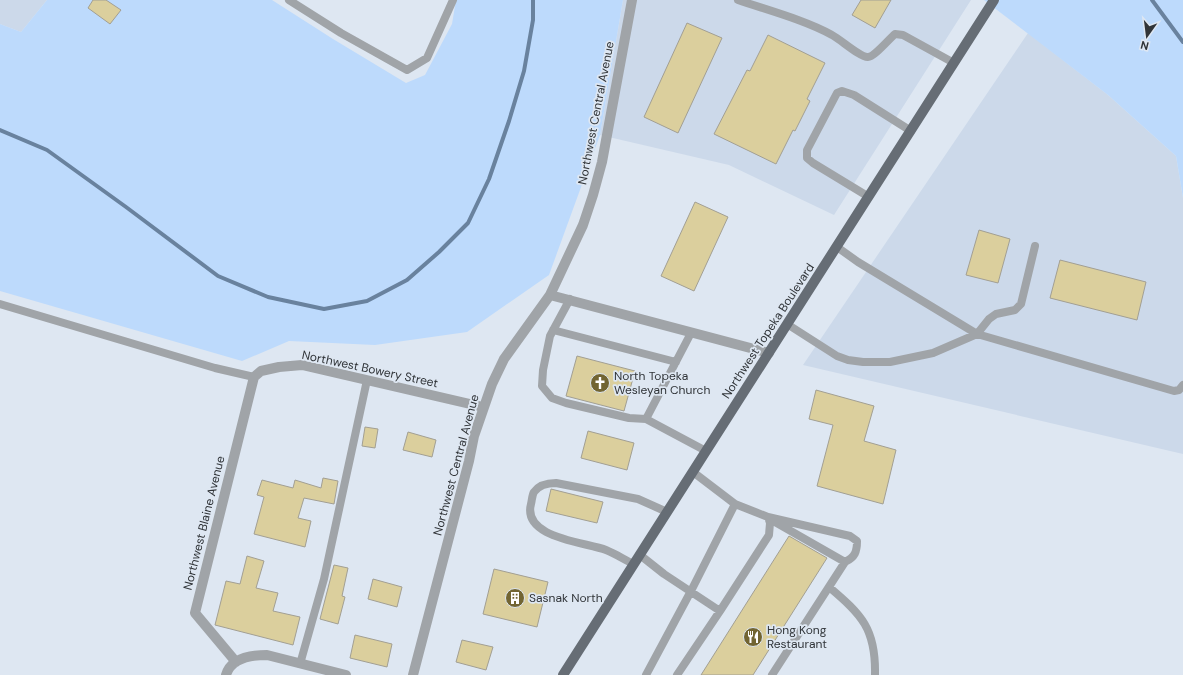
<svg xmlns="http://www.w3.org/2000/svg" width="1183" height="675" font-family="'DM Sans',sans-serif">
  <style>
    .built { fill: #ccd9ea }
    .green { fill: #bddafc }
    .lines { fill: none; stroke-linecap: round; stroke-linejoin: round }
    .stream { stroke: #69829e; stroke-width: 4 }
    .building { fill: #dbcf9d; stroke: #a29f93 }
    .service { stroke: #a0a4a8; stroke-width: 8 }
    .minor { stroke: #a0a4a8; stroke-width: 10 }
    .primary { stroke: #666d75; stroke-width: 10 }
    .labels { text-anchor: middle; stroke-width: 3.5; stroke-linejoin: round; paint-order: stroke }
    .street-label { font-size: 12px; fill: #303438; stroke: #dee7f2 }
    .poi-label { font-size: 12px; fill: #303438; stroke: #dee7f2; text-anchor: start }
  </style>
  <rect width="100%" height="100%" fill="#dee7f2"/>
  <path class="built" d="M0 0H47L21 32 0 24Z
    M623 0H971L834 215 729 165 600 135Z
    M1028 33 1108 95 1176 156 1183 198V454L803 365Z"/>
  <path class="green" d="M47 0H272L333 39 406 83 425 75 452 24 456 0H623L600 135 549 275 467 332 375 345 289 341 242 361 0 291V24L21 32Z
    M984 0H1183V198L1176 156 1108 95Z"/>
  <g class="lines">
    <path class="stream" d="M1152 0 1183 42
      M0 130 47 150 126 207 218 276 268 297 324 309 367 301 407 280 439 252 468 223 489 179 509 121 524 71 533 20V0"/>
  </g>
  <path class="building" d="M93 0H106L121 10 110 24 88 8Z
    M861 0H891L875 28 852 15Z
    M687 23 722 38 678 133 644 117Z
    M768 35 825 63 807 99 810 101 795 131 793 130 776 164 714 134 747 70 750 71Z
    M695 202 728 217 694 291 661 276Z
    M979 230 1010 239 998 283 966 275Z
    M1060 260 1146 282 1137 320 1050 298Z
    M577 356 635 371 624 411 566 396Z
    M816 390 874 406 864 441 896 450 883 504 817 486 833 425 809 419Z
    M365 427 378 429 375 448 362 446Z
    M588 431 634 443 627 470 581 458Z
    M408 432 436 440 432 457 403 450Z
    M323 478 338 481 334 504 304 498 298 518 311 521 305 547 254 534 264 497 257 495 262 480 293 488 295 480 321 488Z
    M551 489 603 502 597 523 546 511Z
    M789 536 827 558 753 675H701Z
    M247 556 264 561 256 588 278 593 273 611 300 617 293 645 215 625 226 581 240 584Z
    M334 565 348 568 342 596 345 597 338 624 320 619Z
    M494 569 548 582 537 627 483 614Z
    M373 579 402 587 397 607 368 599Z
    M355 635 392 644 387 667 350 658Z
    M462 640 493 647 486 670 456 662Z"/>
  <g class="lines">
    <path class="service" d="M289 0 341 33 407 70 427 58 453 0
      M738 0C767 10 805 20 832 35 840 39 861 58 868 57 874 57 889 39 895 34L903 35 954 63
      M869 197 813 163 807 158V150L837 93 842 91 854 95 911 131
      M837 247 858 262 977 334 1174 391 1179 390 1183 385
      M570 299 550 336 543 370 542 386 552 398 566 403 629 418 646 419
      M0 304 215 368 254 377
      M787 324 837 356 848 360 863 362H890L933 353 977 334 989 319 996 314 1015 310 1021 304 1035 246
      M553 330 676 362
      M691 333 646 419 706 451
      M768 517 850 536 857 541C857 552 855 557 845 562L772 675
      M775 522 845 562
      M640 555 664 574 720 611 769 535 770 523 768 517 735 504 693 472
      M634 564C625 560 616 554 606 550 585 542 522 538 531 504 532 500 532 495 534 492 539 485 548 483 556 483L638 499 667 512
      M829 587C862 615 876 629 875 675
      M300 664 324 579 367 380
      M646 675 691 591 735 504
      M677 675 720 611"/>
    <path class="minor" d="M550 295 769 353
      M236 662 195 613 254 377 261 371 279 367 302 365 483 407
      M226 675C231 658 252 655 267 655L346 675
      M413 675 469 461 474 436 492 384 504 359 550 295 583 225 593 195 602 162 632 0"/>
    <path class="primary" d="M563 675 994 0"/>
  </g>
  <defs>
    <symbol id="church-disc" viewBox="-11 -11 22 22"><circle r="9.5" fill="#726532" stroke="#dee7f2"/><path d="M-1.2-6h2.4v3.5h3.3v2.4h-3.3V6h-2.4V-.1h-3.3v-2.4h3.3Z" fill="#fff"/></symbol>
    <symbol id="building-disc" viewBox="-11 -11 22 22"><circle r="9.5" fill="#726532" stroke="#dee7f2"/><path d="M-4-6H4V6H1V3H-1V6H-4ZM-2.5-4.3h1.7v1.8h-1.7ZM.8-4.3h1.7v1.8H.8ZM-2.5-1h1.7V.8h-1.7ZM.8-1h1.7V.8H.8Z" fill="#fff"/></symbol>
    <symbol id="restaurant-disc" viewBox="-11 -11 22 22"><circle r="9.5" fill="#726532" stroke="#dee7f2"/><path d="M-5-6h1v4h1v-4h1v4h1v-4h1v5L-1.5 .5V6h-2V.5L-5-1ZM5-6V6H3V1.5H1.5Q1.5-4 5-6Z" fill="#fff"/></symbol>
  </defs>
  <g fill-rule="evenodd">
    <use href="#church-disc" x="589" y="372" width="22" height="22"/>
    <use href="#building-disc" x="504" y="587" width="22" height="22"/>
    <use href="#restaurant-disc" x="742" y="626" width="22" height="22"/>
  </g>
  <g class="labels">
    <g class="street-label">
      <text transform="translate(596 113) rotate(-79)" y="4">Northwest Central Avenue</text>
      <text transform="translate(768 331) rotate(-57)" y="4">Northwest Topeka Boulevard</text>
      <text transform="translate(370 369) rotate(12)" y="4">Northwest Bowery Street</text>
      <text transform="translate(456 465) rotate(-75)" y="4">Northwest Central Avenue</text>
      <text transform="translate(204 523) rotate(-76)" y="4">Northwest Blaine Avenue</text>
    </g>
    <g class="poi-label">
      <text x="614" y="380">North Topeka<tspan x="614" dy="14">Wesleyan Church</tspan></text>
      <text x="529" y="602">Sasnak North</text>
      <text x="767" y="634">Hong Kong<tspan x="767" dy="14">Restaurant</tspan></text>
    </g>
  </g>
  <g transform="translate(1147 36) rotate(194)" stroke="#dee7f2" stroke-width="3" paint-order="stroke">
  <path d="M0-3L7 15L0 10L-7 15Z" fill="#303438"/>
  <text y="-6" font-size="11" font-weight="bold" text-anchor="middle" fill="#303438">N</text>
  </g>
</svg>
